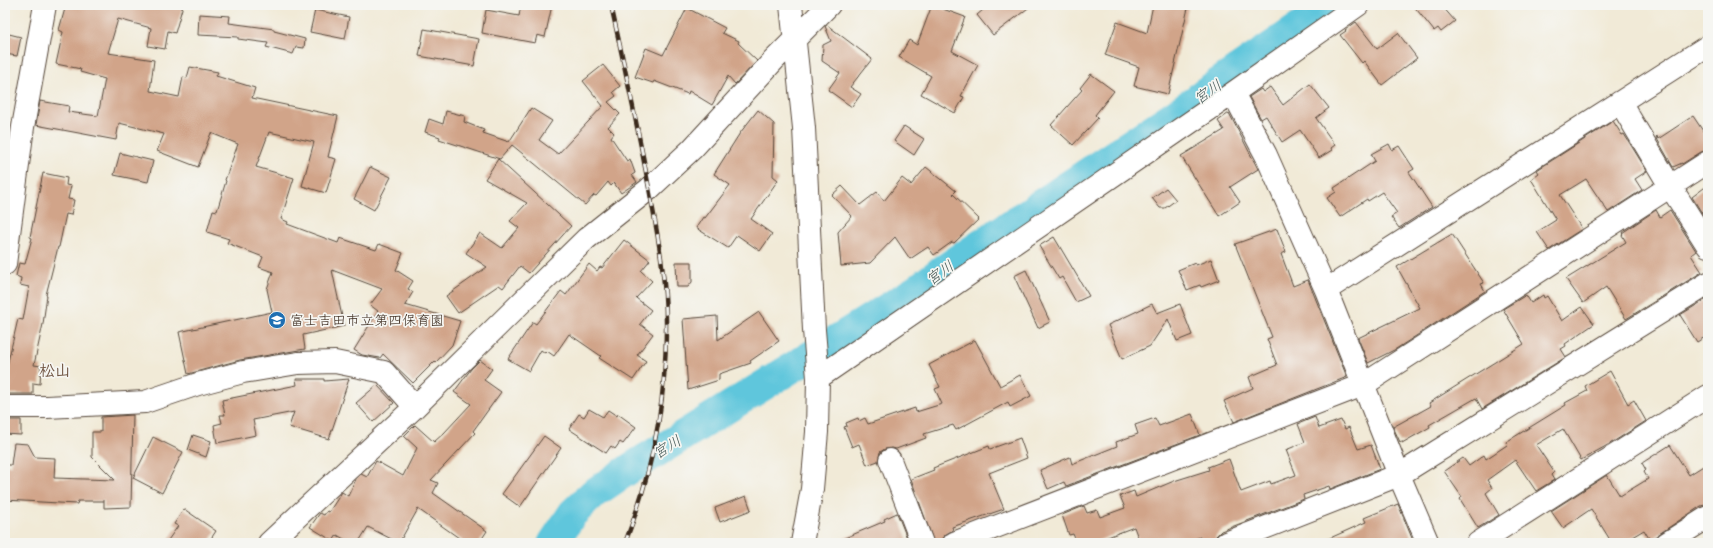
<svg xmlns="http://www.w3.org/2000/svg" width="1713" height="548" font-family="Itim,'Klee One',sans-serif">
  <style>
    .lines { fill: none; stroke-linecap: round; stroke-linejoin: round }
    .river { stroke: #5fc6dc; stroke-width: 31 }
    .building { fill: #d1a489 }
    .minor-casing { stroke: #56473a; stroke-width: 24 }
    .minor { stroke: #fff; stroke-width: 22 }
    .rail-casing { stroke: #3b2a1e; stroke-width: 4.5 }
    .rail { stroke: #f6f6f2; stroke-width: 3; stroke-dasharray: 9; stroke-linecap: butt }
    .labels { text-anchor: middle; stroke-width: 3.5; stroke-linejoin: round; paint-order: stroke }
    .poi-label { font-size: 14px; fill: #3b2a1e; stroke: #f6f6f2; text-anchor: start }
    .water-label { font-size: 15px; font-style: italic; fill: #465957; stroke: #f6f6f2 }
    .quarter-label { font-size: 16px; font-weight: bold; fill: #705543; stroke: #f6f6f2 }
  </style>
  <rect width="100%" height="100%" fill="#f6f6f2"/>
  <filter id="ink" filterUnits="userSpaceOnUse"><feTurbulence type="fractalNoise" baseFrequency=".025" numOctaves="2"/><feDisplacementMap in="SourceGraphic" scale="8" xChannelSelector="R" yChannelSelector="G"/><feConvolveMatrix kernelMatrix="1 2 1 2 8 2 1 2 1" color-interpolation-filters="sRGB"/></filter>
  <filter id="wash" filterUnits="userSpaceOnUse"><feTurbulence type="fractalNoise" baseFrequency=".012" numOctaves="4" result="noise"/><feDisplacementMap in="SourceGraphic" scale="16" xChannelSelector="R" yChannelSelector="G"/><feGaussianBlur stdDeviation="0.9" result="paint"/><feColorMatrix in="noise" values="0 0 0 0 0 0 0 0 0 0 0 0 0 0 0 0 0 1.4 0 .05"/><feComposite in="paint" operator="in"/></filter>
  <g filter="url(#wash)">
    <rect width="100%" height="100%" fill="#f1ead7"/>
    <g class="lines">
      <path class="river" d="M553 543 573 513 594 493 631 468 915 291 940 272 1199 98 1204 93 1332 5"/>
    </g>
    <g id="blocks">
      <path class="building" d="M66 5H183L175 33 168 31 165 49 148 46 151 28 118 19 108 53 154 60 150 91 179 97 183 77 187 78 190 67 218 72 216 76 255 88 252 98 338 116 328 157 336 159 326 193 302 186 314 142 269 132 256 167 294 178 281 219 288 222 287 224 338 243 340 238 376 250 379 244 403 253 396 270 413 281 408 289 413 292 405 305 460 321 452 345 436 362 435 361 413 383 383 354 380 358 362 355 354 350 378 311 370 305 382 289 332 270 344 326 303 335 305 349 240 360 188 374 179 332 272 312 267 289 273 272 259 267 263 257 227 243 229 239 207 232 213 210 217 211 226 181 225 180 238 144 211 133 198 167 157 151 164 134 119 123 116 140 36 125 40 101 69 106 68 112 98 116 105 79 80 72 81 69 56 64 63 32 59 30Z
        M521 5H552L545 37 537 35 535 43 482 33 486 10 519 16Z
        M932 5 965 17 952 51 978 65 961 96 964 97 955 113 921 94 931 76 899 57 909 40 917 45Z
        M989 5H1032L993 35 977 15Z
        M1153 5H1176L1188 8 1168 94 1134 86 1139 67 1105 55 1117 22 1147 33Z
        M1413 5H1441L1455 21 1441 32 1438 28 1434 31Z
        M687 8 725 28 722 33 739 41 738 43 757 61 735 84 728 76 712 105 689 91 688 94 654 81 653 83 635 77 646 48 663 55Z
        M315 10 349 17 345 39 310 32Z
        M199 14 230 16 229 23 274 29V31L305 39 304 48 296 47 293 54 266 47 268 43 238 39V37L198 35Z
        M1356 22 1377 49 1398 33 1417 58 1382 85 1364 61 1362 63 1340 35 1346 31 1345 30Z
        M827 25 872 59 850 87 861 94 852 107 828 90 840 73 822 61 823 45 831 41 825 26Z
        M424 29 479 39 474 66 419 56Z
        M5 33 21 37 17 56 5 54Z
        M603 65 620 86 613 92 616 96 608 102 620 114 608 127 614 133 611 137 627 161 630 159 635 173 632 175 637 182 621 193 614 183 611 186 608 182 596 196 594 195 585 205 512 145 500 159 439 139 440 137 425 132 429 119 443 124 446 111 465 116 464 122 484 130 483 133 509 142 531 108 552 121 539 140 558 154 603 106 583 81Z
        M1091 74 1114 91 1095 115 1098 118 1073 145 1051 125 1082 90 1080 88Z
        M1310 84 1329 108 1316 118 1335 145 1331 148 1332 150 1319 158 1300 130 1282 142 1266 116 1261 119 1249 97 1261 89 1263 92 1270 87 1283 105Z
        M758 110 774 124 773 176 778 180 751 219 772 234 760 251 737 235 728 248 696 228 703 217 705 218 730 185 714 174 740 133Z
        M1229 113 1258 169 1230 187 1240 202 1219 216 1181 156 1224 130 1218 121Z
        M1693 116 1703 131 1708 127V150L1701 152 1682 164V163L1673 167 1656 137 1657 136 1658 139Z
        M1613 121 1622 135 1624 134 1647 171 1635 179 1642 190 1608 212 1586 179 1560 195 1582 229 1549 250 1537 232 1556 220 1531 179 1539 173 1537 170Z
        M904 126 924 139 914 155 894 141Z
        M1389 144 1392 150 1399 146 1414 169 1409 172 1432 207 1399 228 1391 217 1397 213 1382 192 1368 201 1367 199 1340 217 1327 198 1336 192 1334 188 1375 161 1371 154Z
        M120 153 153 161 148 182 114 175Z
        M498 159 571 226 529 273 520 266 503 288 499 285 458 313 446 296 487 267 466 253 480 233 502 248 519 228 510 221 527 203 485 179Z
        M370 167 391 177 374 210 354 199Z
        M926 167 956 191 953 194 979 219 954 243 952 242 934 255 928 247 910 259 895 237 870 263 841 266 838 232 852 216 832 195 842 186 860 205 877 192 884 201 902 178 911 185Z
        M43 173 67 178 66 185 71 186 68 199 74 200 71 215 66 214 59 247H58L46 295H47L43 324 34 365 41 366 40 384 33 383V394H5L6 370 18 319 23 320 29 287 20 285 21 278 16 276 19 263 25 264 32 238 30 237Z
        M1708 185V223L1692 197Z
        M1166 188 1176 200 1165 208H1160L1152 198Z
        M1656 210 1660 217 1670 210 1696 251 1691 255 1702 272 1626 319 1606 287 1583 303 1566 279 1626 242 1622 235 1623 234 1622 233Z
        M1277 229 1286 252 1281 254 1293 286 1308 280 1347 377 1234 422 1224 401 1253 388 1249 377 1277 365 1267 339 1272 337 1235 244Z
        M1452 234 1484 283 1481 284 1485 291 1396 349 1368 363 1358 338 1420 308 1397 267Z
        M1054 237 1089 296 1076 302 1062 277 1059 279 1039 246Z
        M624 240 650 260 641 271 652 281 636 298 651 310 640 324 653 334 637 355 646 361 633 380 599 358 601 356 569 334 554 356 547 351 545 353 541 350 529 371 508 359 533 322 536 324 561 291 566 295 589 264 597 271 600 267 602 268Z
        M1211 259 1219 280 1201 287 1200 285 1187 290 1178 270 1195 263 1196 265Z
        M676 262H692V282L688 287H677Z
        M1026 270 1050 322 1038 328 1014 276Z
        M1526 295 1531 303 1543 295 1544 298 1547 296 1562 321 1582 307 1594 324 1565 344 1566 346 1561 349 1566 357 1482 409 1476 398 1429 425 1430 427 1402 443V441L1400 442 1393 427 1431 406 1429 403 1524 344 1503 309Z
        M1708 298V335L1697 342 1680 315Z
        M1152 304 1157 313 1180 304 1192 335 1177 341 1168 319 1150 346 1122 359 1108 325Z
        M759 312 779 341 750 361 751 363 719 374V380L688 390 683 319 717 316 718 340Z
        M975 340 1000 386 1020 375 1031 396 1010 407 1008 402 956 430 953 425 924 434 926 438 896 449 892 448 885 449 880 452 878 461 867 465 859 444 852 447 844 427 847 426 846 423 858 418 859 421 865 418 868 424 915 408 916 412 942 404 935 389 940 387 929 365Z
        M480 360 492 369 484 380 501 392 473 431 475 433 431 480 438 483 433 493 487 531 479 543H466L418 509 399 543 368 527 358 543H351L337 535 333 541 310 527 320 513 324 515 327 511 329 512 342 492 348 496 356 479 361 474 367 477 376 461 403 476 417 448 404 436 415 425 434 442 444 433 471 404 454 392 471 369Z
        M1610 371 1628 404 1634 400 1646 421 1613 442 1581 460 1563 429 1536 445 1554 472 1551 475 1554 480 1536 491 1515 460 1487 480 1492 488 1486 493 1499 515 1478 528 1460 499 1462 497 1444 471 1463 458 1469 466 1484 455 1486 459 1507 445 1506 442 1566 405 1565 403 1587 391 1585 386Z
        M296 379H324V381L349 379 329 439 289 427 294 412 253 420 256 435 217 443 214 425 222 423 220 415H225L222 400 297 385Z
        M377 385 394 403 373 422 356 403Z
        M589 409 603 417 608 410 617 416 618 414 636 427 623 444 620 442 615 449 611 446 606 453 569 429 579 414 584 417Z
        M1192 414 1200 435 1066 486 1064 482 1048 489 1040 470 1070 457 1072 464 1117 446 1116 442 1138 434 1135 425 1155 418 1159 426Z
        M133 415 131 507 104 508V501H78L77 504 5 500 6 465H11L14 443 28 444 35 457 55 458 54 478 115 480 92 457V432H101V417Z
        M1315 417 1319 428 1341 420 1345 429 1349 427 1358 449 1371 445 1380 469 1330 489 1329 486 1303 495 1304 499 1221 531 1216 536 1214 543H1201L1200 537 1185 543H1140L1134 527 1092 543H1077L1073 534 1069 535 1062 515 1084 506 1087 513 1097 510 1100 517 1125 508 1120 496 1134 491 1136 497 1174 481 1209 470 1208 467 1229 459 1241 492 1270 481 1271 484 1296 475 1286 450 1305 442 1298 424Z
        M5 420H21V435L5 434Z
        M193 435 211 441 206 457 188 450Z
        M544 436 561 448 520 507 502 494Z
        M153 437 183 452 162 493 133 478Z
        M1020 438 1027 458 989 473 1004 509 952 527 953 530 945 535 942 541 934 543 911 479 934 470 933 468 989 446 990 449Z
        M1670 445 1689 475 1708 463V504L1701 506 1650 540 1644 530 1622 543H1612L1591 509 1563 528 1551 511 1607 475 1620 496 1648 479 1644 472 1646 470 1642 463Z
        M746 496 751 510 720 522 715 508Z
        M1398 504 1414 543H1319L1366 522 1364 518Z
        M184 509 216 531 208 543H166L178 526 174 524Z
        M897 513 909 543H833L885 521 884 519Z"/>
    </g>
  </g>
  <g filter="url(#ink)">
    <use href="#blocks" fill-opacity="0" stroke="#56473a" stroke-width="1"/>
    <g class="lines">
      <defs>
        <path id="minor" d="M791 5 804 128 814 330 818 378 817 432 812 489 802 543
          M1233 93 1266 155 1326 290 1399 475 1428 543
          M1620 102 1670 186 1708 246
          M5 264 23 127 45 5
          M1326 290 1708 46
          M818 378 1233 93 1358 5
          M5 407H47L145 402 198 384 243 372 298 363 335 362 384 372 415 407
          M890 460 922 543
          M269 543 415 407 586 239 649 189 692 149 774 60 829 5
          M954 543 1363 385 1708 162
          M1226 543 1399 475 1708 283
          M1478 543 1708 396
          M1667 543 1708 517"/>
      </defs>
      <use href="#minor" class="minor-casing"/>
      <use href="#minor" class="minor"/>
      <defs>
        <path id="rail" d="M611 5C624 64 637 123 648 183 657 231 667 281 666 330 666 403 651 476 625 543"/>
      </defs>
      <use href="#rail" class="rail-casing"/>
      <use href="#rail" class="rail"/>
    </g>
  </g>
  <defs>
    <symbol id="school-disc" viewBox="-11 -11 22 22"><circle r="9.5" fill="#1f6fb2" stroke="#f6f6f2"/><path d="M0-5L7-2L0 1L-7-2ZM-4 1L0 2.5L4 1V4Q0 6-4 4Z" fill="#fff"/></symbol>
  </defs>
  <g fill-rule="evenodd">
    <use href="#school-disc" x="267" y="310" width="20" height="20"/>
  </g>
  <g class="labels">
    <g class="poi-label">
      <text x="290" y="325">富士吉田市立第四保育園</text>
    </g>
    <g class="water-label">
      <text transform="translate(1208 92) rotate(-35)" y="5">宮川</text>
      <text transform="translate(940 273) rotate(-36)" y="5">宮川</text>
      <text transform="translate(667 447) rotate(-32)" y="5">宮川</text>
    </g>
    <g class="quarter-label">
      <text x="55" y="376">松山</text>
    </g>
  </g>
  <rect width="1713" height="548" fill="none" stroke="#f6f6f2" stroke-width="20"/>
</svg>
